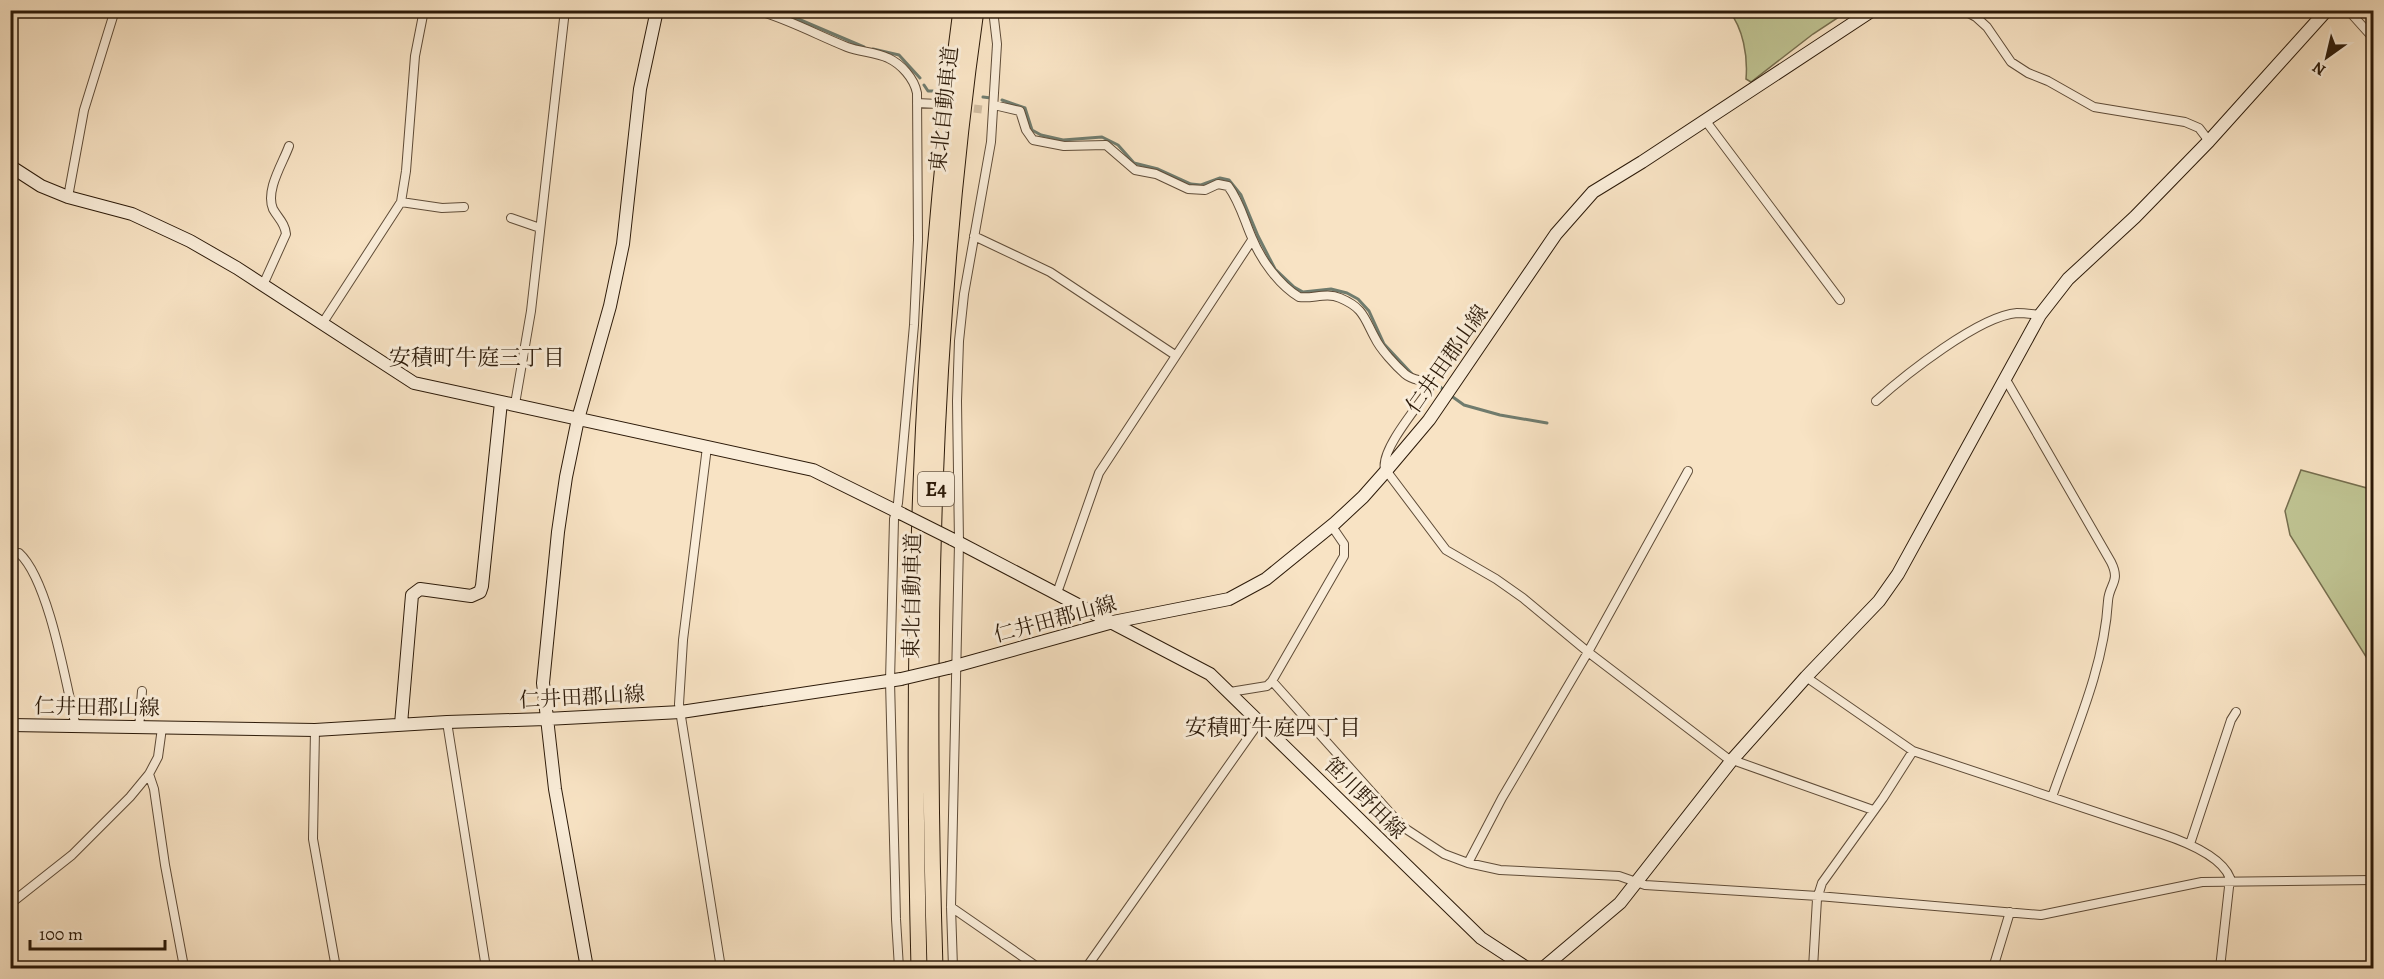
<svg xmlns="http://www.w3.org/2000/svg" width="2384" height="979" font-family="Alegreya,'Noto Serif JP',serif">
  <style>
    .green { fill: #bfc392; stroke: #766e4e; stroke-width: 1.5 }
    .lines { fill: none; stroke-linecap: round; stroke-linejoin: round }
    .stream { stroke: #707c6e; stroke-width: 3 }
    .street-tunnel { stroke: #cfbb9f; stroke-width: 8; stroke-dasharray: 8 4; stroke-linecap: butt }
    .street-casing { stroke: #5f4c38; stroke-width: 10 }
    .secondary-casing { stroke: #2c1a09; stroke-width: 14 }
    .highway-casing { stroke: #2c1a09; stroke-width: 17 }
    .street { stroke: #faedd9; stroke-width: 8 }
    .secondary { stroke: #faedd9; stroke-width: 12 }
    .highway { stroke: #f8e3c4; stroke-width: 15 }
    .secondary-bridge-casing { stroke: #2c1a09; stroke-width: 14; stroke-linecap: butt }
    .secondary-bridge { stroke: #faedd9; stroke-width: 12 }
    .labels { text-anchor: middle; stroke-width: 6; stroke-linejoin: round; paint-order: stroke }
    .shield { fill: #faedd9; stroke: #6a5947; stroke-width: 1.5 }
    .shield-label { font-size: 20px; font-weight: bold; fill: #2c1a09 }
    .street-label { font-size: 21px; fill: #2c1a09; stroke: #faedd9 }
    .neighbourhood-label { font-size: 22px; fill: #2c1a09; stroke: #faedd9 }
  </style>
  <rect width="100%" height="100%" fill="#f8e3c4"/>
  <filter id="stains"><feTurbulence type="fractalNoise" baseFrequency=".00333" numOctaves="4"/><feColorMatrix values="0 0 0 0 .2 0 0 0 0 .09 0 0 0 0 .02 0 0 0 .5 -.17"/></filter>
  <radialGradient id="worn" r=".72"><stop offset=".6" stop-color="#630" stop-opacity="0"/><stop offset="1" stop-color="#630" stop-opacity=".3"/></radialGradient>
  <path class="green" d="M1729 11H1848L1813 34 1751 82 1746 79C1748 56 1743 28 1729 11Z
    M2301 470 2367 488 2373 472V668L2290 535 2285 511Z"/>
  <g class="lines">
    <path class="stream" d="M777 10 864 47
      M873 49 899 55 920 78
      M924 85 928 91H933
      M983 97 991 98
      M1002 100 1025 108 1032 130 1041 135 1063 140 1102 137 1118 145 1134 163 1158 169 1191 184 1201 185 1220 178 1229 180 1241 195 1258 236 1275 269 1294 287 1303 292 1331 289 1347 293 1358 299 1369 311 1384 344 1412 374
      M1421 378 1428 377 1445 391
      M1450 395 1464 405 1500 415 1547 423"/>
    <path class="street-tunnel" d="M962 107 985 110"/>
    <defs>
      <path id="street" d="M756 10C788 19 817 35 847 47 860 52 876 52 888 58 901 64 914 78 917 93L918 240 914 325 898 503 894 519 890 681 896 919 899 968
        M1963 10 1976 17 1987 27 2011 62 2028 73 2048 81 2094 107 2185 122 2199 128 2209 141
        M2348 10 2374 39
        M917 103 938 104
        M994 105 1020 111 1026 130 1033 140 1064 146 1106 145 1135 170 1156 174 1188 189 1205 190 1218 184 1228 186C1240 202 1244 220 1252 238 1261 260 1279 285 1299 297 1313 299 1326 292 1340 298 1364 308 1364 318 1375 338 1380 349 1396 366 1405 374 1413 381 1421 379 1430 384L1429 390C1417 407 1380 451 1385 469L1446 550 1496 579 1523 598 1588 652 1727 758 1873 810
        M1705 120 1840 300
        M68 197 84 110 115 10
        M401 202 442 208 464 207
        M511 218 540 228
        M974 236 1050 272 1175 355
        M263 285 286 234C285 223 278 218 273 209 265 190 283 163 289 146
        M322 324 401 202 406 171 415 56 424 10
        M2005 378 2111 562C2121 582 2109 584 2108 601 2104 669 2074 733 2052 797
        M1876 401C1905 375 1979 316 2017 313 2024 313 2032 314 2040 315
        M515 404 531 311 565 10
        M707 447 683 640 679 704 721 968
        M10 553H19C49 580 66 684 76 727
        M1057 593 1099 473 1252 240
        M1806 677 1913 751 2162 834C2183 841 2221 855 2230 878L2220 968
        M1272 681 1393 816 1406 829 1444 854 1468 863 1500 870 1619 876 1645 885 1818 896 2041 915 2202 882 2374 880
        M1230 692 1267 686 1272 681 1344 556V544L1331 525
        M447 722 486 968
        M139 728 142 691
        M315 730 313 839 336 968
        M149 774 154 789 165 865 184 967
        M2190 844 2231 720 2236 712
        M1468 863 1502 798 1588 652 1688 471
        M10 904 72 855 130 797 149 774 158 757 162 728
        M951 907 1039 968
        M953 968 951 907 959 543 957 401 959 341 964 294 991 142 997 44 993 10
        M1086 968 1260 721
        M1813 968 1817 899 1822 883 1883 798 1913 751
        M1993 968 2010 912"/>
      <path id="secondary" d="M10 166 41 186 68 197 132 214 190 241 237 268 414 383 813 470 902 514
        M952 539 1210 674 1481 938 1527 968
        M948 668 1113 622 1229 599 1266 579 1335 523 1363 497 1386 471 1429 420 1556 234 1593 192 1642 162 1873 10
        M401 724 412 595 420 589 471 596 480 592 482 586 501 402
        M10 725 315 730 447 722 546 719 681 712 901 679
        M587 968 555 789 543 683 558 532 566 477 578 419 610 306 623 244 640 89 657 10
        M1543 968 1620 903 1732 760 1806 677 1879 601 1898 574 2040 315 2068 279 2135 217 2209 141 2327 10"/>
      <path id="highway" d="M919 968C911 649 918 328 961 10
        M935 968C925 650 931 327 976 10"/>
    </defs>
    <use href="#street" class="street-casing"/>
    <use href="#secondary" class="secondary-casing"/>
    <use href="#highway" class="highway-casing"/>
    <use href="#street" class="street"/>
    <use href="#secondary" class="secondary"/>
    <use href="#highway" class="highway"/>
    <defs>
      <path id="secondary-bridge" d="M902 514 952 539
        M901 679 948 668"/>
    </defs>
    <use href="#secondary-bridge" class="secondary-bridge-casing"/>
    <use href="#secondary-bridge" class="secondary-bridge"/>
  </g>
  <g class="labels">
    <rect class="shield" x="918" y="472" width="36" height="34" rx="4.5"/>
    <g class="shield-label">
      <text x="936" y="496">E4</text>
    </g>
    <g class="street-label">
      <text transform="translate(944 109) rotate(-84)" y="7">東北自動車道</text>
      <text transform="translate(1447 359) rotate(-55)" y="7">仁井田郡山線</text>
      <text transform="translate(912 596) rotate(-89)" y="7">東北自動車道</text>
      <text transform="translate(1055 619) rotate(-15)" y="7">仁井田郡山線</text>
      <text transform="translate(582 697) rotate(-3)" y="7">仁井田郡山線</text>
      <text transform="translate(97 707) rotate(1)" y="7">仁井田郡山線</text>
      <text transform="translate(1365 798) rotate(45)" y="7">笹川野田線</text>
    </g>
    <g class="neighbourhood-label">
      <text x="477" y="365">安積町牛庭三丁目</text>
      <text x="1273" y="735">安積町牛庭四丁目</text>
    </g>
  </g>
  <rect width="2384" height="979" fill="none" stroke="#f8e3c4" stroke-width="36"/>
  <rect x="12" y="12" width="2360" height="955" fill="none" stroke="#2c1a09" stroke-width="3"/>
  <rect x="18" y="18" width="2348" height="943" fill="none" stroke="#2c1a09" stroke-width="1.5"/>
  <g transform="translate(2327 57) rotate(214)" stroke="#faedd9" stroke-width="4.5" paint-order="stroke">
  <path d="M0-4.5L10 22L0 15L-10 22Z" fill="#2c1a09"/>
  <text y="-9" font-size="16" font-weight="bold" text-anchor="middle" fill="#2c1a09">N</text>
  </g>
  <path d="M30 940v9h135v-9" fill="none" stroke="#2c1a09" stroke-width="3"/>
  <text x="39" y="940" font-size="18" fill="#2c1a09" stroke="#faedd9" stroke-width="4.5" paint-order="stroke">100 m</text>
  <rect width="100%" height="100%" filter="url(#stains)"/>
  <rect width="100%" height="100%" fill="url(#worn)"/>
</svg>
